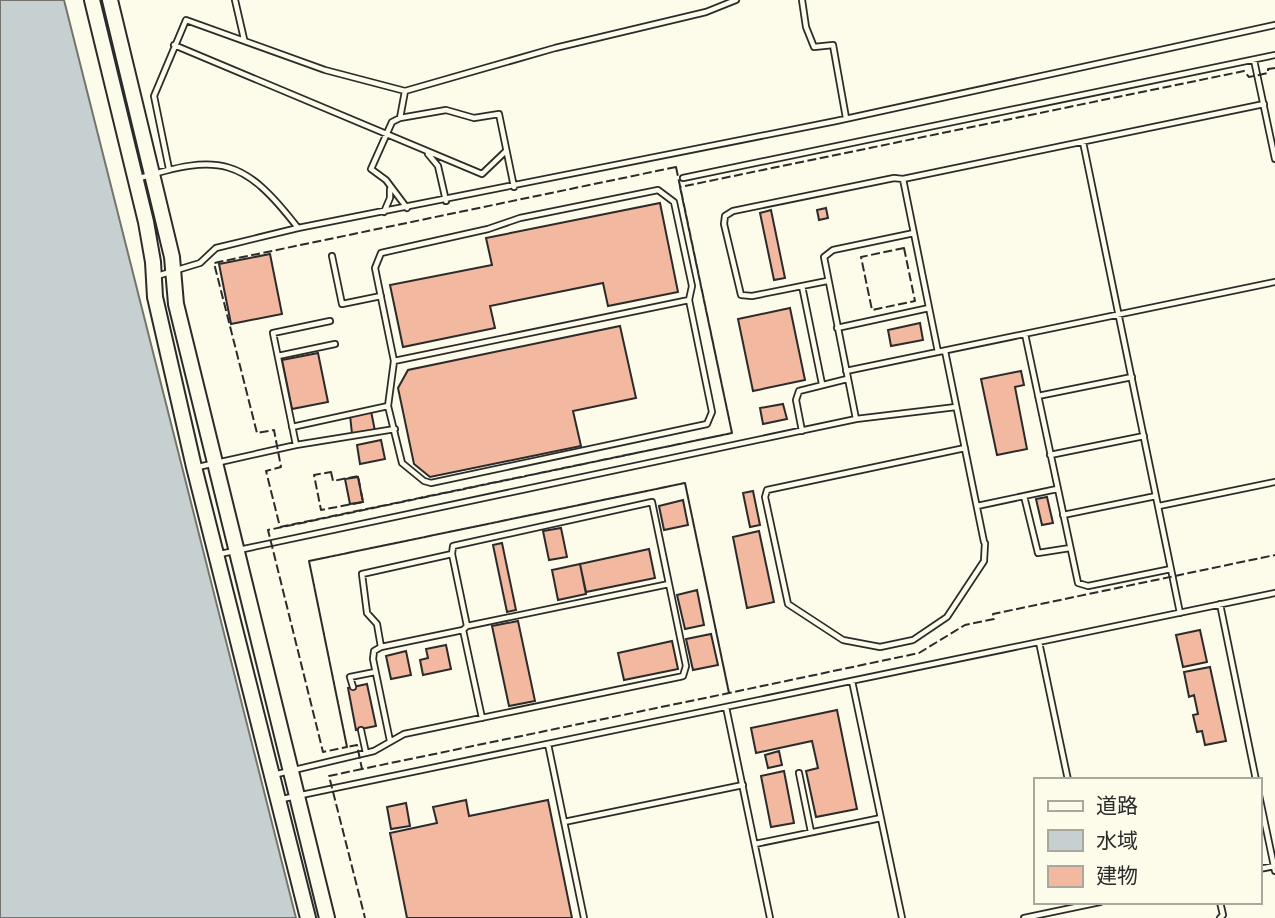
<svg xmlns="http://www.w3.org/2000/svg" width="1275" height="918" font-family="'Golos Text','Noto Sans JP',sans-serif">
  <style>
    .water { fill: #c7d0d0; stroke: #74746e; stroke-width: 2 }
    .building { fill: #f2b8a0; stroke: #2b2b2b; stroke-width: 2 }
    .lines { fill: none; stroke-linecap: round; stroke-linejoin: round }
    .lane-casing { stroke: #2b2b2b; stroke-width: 8 }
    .secondary-casing { stroke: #2b2b2b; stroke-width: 18 }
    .lane { stroke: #fdfbea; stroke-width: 4.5 }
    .secondary { stroke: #fdfbea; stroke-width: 14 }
    .fence { stroke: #2b2b2b; stroke-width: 2; stroke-dasharray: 9 3.5; stroke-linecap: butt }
  </style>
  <rect width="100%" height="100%" fill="#fdfbea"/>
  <path class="water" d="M0 0H64L296 918H0Z"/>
  <path class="building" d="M660 203 678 292 608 306 603 283 490 306 495 328 403 347 390 285 492 265 486 238Z
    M826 208 828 218 819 220 817 210Z
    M771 210 785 278 774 280 760 213Z
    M270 254 282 314 231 324 219 264Z
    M790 308 805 380 753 391 738 319Z
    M920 323 923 340 891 346 888 330Z
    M620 326 636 398 573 411 581 446 430 477 414 464 398 388 408 370Z
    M318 353 328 402 292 409 282 360Z
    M1021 371 1024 385 1015 387 1027 449 997 455 981 379Z
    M783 404 787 419 763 424 760 408Z
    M371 411 375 431 352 434 350 415Z
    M381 440 385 459 360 464 357 445Z
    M358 477 363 502 350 504 345 479Z
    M753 491 760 525 750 527 743 493Z
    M1047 497 1053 523 1042 525 1036 499Z
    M683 500 688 525 664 530 659 506Z
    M561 528 567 557 549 560 543 531Z
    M759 531 774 602 747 608 733 537Z
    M502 543 516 610 507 612 493 545Z
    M649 549 655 578 586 592 580 564Z
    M580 564 586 594 558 600 552 570Z
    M697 590 704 625 685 629 677 595Z
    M518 621 535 701 509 706 492 626Z
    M1200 630 1207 662 1183 667 1176 635Z
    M711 634 718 665 693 670 686 639Z
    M672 641 678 669 624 680 618 653Z
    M446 645 451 669 423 675 420 660 428 658 426 649Z
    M406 651 411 675 391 679 386 656Z
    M1210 667 1226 741 1205 745 1202 731 1197 732 1193 715 1198 714 1194 695 1189 697 1184 672Z
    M367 684 376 726 356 730 348 688Z
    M837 710 857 809 816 817 806 771 818 768 812 741 756 753 751 728Z
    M779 751 782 765 768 768 765 755Z
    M784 771 794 823 771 827 761 776Z
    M466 800 469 816 548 800 572 918H407L390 833 437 823 433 807Z
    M406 803 410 826 391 829 387 807Z"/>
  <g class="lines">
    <defs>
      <path id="lane" d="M235 0 244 39
        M802 0 806 27 814 47 833 45 846 118
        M174 45 482 174 506 151
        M1254 60 1275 159
        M405 91 400 118 392 122 371 169 386 180 407 208
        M400 118 446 110 474 118 499 114 514 187
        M1083 142 1180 613
        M428 154 438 166 446 201
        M169 169 154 96 186 20 325 70 405 91 555 48 706 12 736 0
        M683 178 1275 55
        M137 179C220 153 244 158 298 228
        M903 179 938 352
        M384 212 390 198V189
        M332 256 342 304 381 296
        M157 276 200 263 216 248 298 228 836 121 1275 25
        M827 281 752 296 741 295 724 224 725 216 733 211 894 178 903 179 1264 104
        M802 286 822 384
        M837 328 929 308
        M1025 334 1078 583 1088 586 1171 569
        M945 351C958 414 971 478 984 542L985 543 984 561 947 617 913 640 880 647 843 640 788 604 765 497 767 490 965 448
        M278 356 335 344
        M394 361 689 300 712 412 707 424 431 483 424 481 402 463 388 406 394 361 375 268 381 253 488 229 520 218 658 190 674 202 692 286 689 300
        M846 371 1275 282
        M1038 396 1132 377
        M856 419 956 407
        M292 427 388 406
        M802 431 796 400 799 391 847 379
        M296 445 273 333 330 321
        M1050 455 1144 436
        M198 467 296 445 395 429
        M1024 496 1038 553 1070 548
        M977 506 1057 489
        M1159 506 1275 482
        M1063 515 1156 496
        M220 554 856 419 824 257 833 250 914 233
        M1220 604 1256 780
        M467 626 669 584
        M1039 642 1068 780
        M381 647 377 624 367 613 362 574 452 554
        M852 681 902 918
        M353 687 350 677 375 672
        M726 707 770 918
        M361 730 366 753
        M390 741 373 659 374 651 381 647 463 630
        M548 744 584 918
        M799 773 811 832
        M273 775 374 751 404 734 679 677 683 676 686 666 652 502 453 546 452 554 467 626 463 630 482 718
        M1259 795 1275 871
        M282 799 1275 593
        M564 822 743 785
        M755 844 881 818
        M1259 869 1275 866
        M1220 902 1223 915 1220 918
        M1024 918 1100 902"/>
      <path id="secondary" d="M92 0 146 222 153 262 155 297 194 467 308 918
        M110 0 172 257 176 304 327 918"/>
    </defs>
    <use href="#lane" class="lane-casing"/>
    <use href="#secondary" class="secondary-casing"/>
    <use href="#lane" class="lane"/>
    <use href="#secondary" class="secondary"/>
    <path class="fence" d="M1275 68 1268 69V73L1249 77 1244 71 680 187 732 433 268 530 323 752 347 747 309 561 685 483 729 693 919 653 965 625 994 619 993 614 1275 555
      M676 167 732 433 280 527 266 471 281 467 274 430 257 433 214 263Z
      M904 248 915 301 872 310 861 257Z
      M331 472 333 481 358 476 363 502 321 510 314 475Z
      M685 483 729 693 362 769 357 745 347 747 309 561Z
      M362 769 329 776 365 918"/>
  </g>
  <rect x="1034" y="778" width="228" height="126" fill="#fdfbea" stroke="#a9a89e" stroke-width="2"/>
  <rect x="1048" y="801" width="35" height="10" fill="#fdfbea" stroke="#a9a89e" stroke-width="2"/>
  <text x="1096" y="813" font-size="21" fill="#2b2b2b">道路</text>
  <rect x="1048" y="830" width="35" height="21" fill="#c7d0d0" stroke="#a9a89e" stroke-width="2"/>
  <text x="1096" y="848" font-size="21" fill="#2b2b2b">水域</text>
  <rect x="1048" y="866" width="35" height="21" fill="#f2b8a0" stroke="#a9a89e" stroke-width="2"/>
  <text x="1096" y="883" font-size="21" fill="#2b2b2b">建物</text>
</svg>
